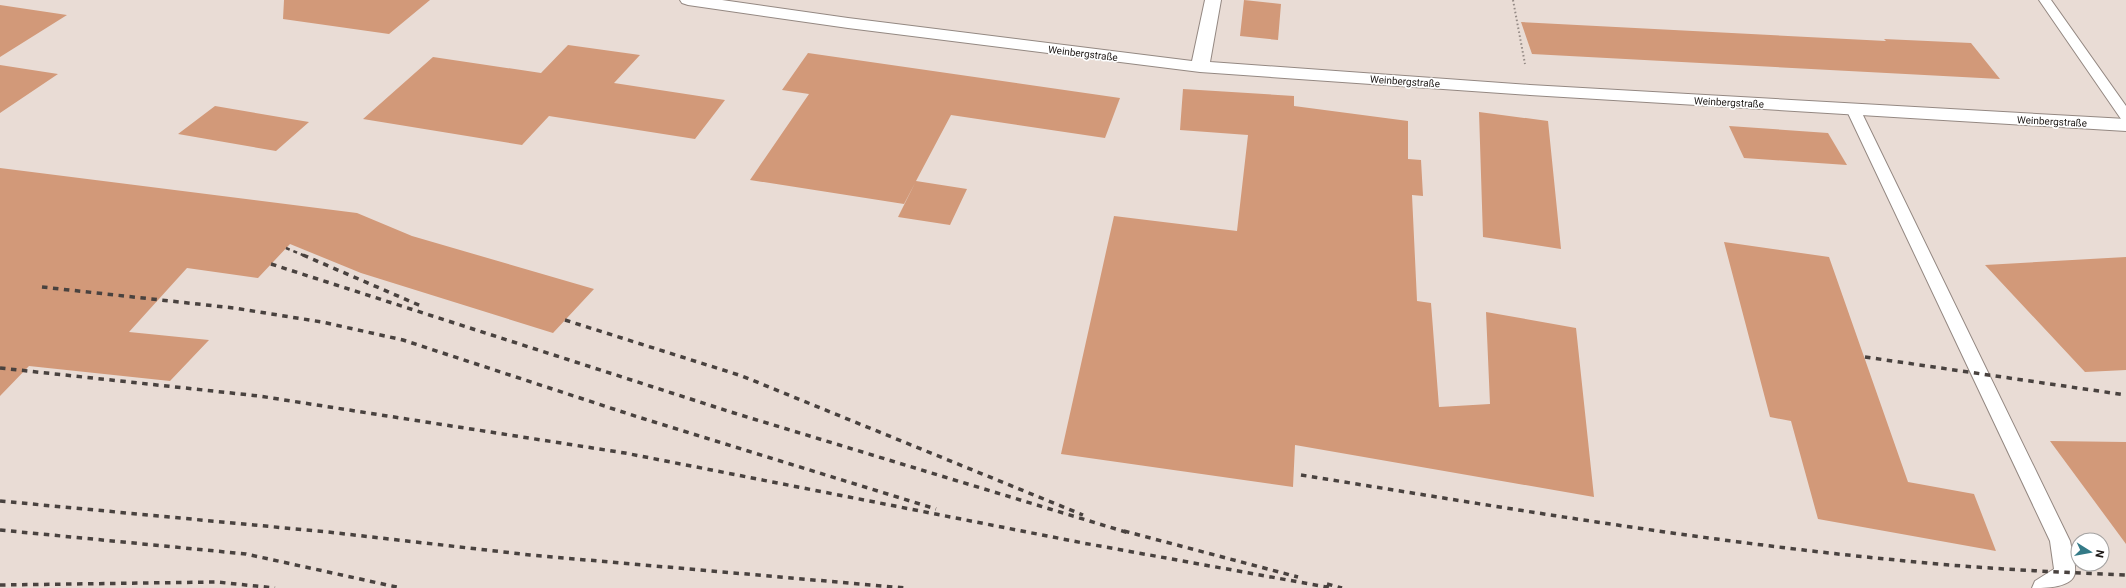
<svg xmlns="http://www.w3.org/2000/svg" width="2126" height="588" font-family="Roboto,sans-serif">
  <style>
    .building { fill: #d29979 }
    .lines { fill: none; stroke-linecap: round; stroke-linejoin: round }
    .lane-casing { stroke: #948882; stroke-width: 2 }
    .street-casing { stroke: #948882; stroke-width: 2 }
    .path { stroke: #948a85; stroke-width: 2; stroke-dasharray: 1.5 2.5; stroke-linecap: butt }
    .lane { fill: #fff; fill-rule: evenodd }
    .street { fill: #fff; fill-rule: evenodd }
    .rail-far1 { stroke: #49423f; stroke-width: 2.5; stroke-dasharray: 4 4; stroke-linecap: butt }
    .rail { stroke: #49423f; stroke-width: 3.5; stroke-dasharray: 5.5 5.5; stroke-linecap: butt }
    .labels { text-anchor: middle; stroke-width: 3.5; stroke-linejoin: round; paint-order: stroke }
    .street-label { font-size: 10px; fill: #1d1816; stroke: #fff }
  </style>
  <rect width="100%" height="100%" fill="#e9dcd5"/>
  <path class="building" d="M284 0H430L389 34 283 19Z
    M1244 0 1281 4 1278 40 1240 36Z
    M0 5 67 15 0 57Z
    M1521 22 1886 41 1884 39 1971 43 2000 79 1532 54Z
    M568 45 640 55 614 83 725 100 695 139 549 116 522 145 363 119 433 57 541 73Z
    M808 53 1120 98 1105 138 951 115 916 181 967 189 950 225 898 217 915 183 904 204 750 180 809 94 782 90Z
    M0 65 58 74 0 113Z
    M1183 89 1294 96V106L1408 121V159L1421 160 1423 196 1412 195 1417 301 1431 303 1439 407 1490 404 1486 312 1576 328 1594 497 1295 445 1293 487 1061 454 1114 216 1237 231 1248 135 1180 130Z
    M215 106 309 122 276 151 178 134Z
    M1479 112 1548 121 1561 249 1483 237Z
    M1729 126 1828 133 1847 165 1744 158Z
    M0 168 357 213 412 236 594 289 553 333 361 273 290 244 258 278 187 268 129 332 209 340 170 381 29 366 0 396Z
    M1724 242 1829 257 1908 482 1974 494 1996 551 1818 519 1791 421 1770 417Z
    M2126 257V370L2085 372 1985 265Z
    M2050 441 2126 442V544Z"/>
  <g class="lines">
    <defs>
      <path id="lane" d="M2039 0H2051L2126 106V120L2121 119Z
        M1853 105 1858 106 1860 109 2070 541C2072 551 2076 563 2075 572 2074 588 2045 588 2032 588L2035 581 2054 569 2050 541 1846 109 1848 106Z"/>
      <path id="street" d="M680 0H722L848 18 1192 61 1205 0H1221L1210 62 1530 85 2126 119V131L1530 95 1200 72 848 28 688 5 682 3Z"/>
    </defs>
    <use href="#lane" class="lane-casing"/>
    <use href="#street" class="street-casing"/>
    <path class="path" d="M1513 0 1525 64"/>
    <use href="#lane" class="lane"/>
    <use href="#street" class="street"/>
    <path class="rail-far1" d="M286 248 305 256"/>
    <path class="rail" d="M303 255 421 306
      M271 264 734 413 1129 533
      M42 287 234 308 322 322 403 340 638 417 936 509
      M565 320 742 376 1083 515
      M1865 357 2126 395
      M0 368 259 396 625 453 1083 543 1332 588
      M1301 475C1506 508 1711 543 1917 562 1987 569 2056 572 2126 575
      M0 501 328 532 530 555 905 588
      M0 530 246 554 401 588
      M1124 531 1298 577
      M1327 584 1342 588
      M0 585 217 582 275 588"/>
  </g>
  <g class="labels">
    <g class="street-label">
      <text transform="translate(1083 53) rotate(7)" y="4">Weinbergstraße</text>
      <text transform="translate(1405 81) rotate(4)" y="4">Weinbergstraße</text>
      <text transform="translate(1729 102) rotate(3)" y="4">Weinbergstraße</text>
      <text transform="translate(2052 121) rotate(3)" y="4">Weinbergstraße</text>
    </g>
  </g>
  <g transform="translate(2090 552) rotate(101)"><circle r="19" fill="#ffffff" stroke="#a5a3a2"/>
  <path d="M0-3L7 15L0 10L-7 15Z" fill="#347a87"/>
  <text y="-6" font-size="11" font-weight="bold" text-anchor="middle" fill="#1d1816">N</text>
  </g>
</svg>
